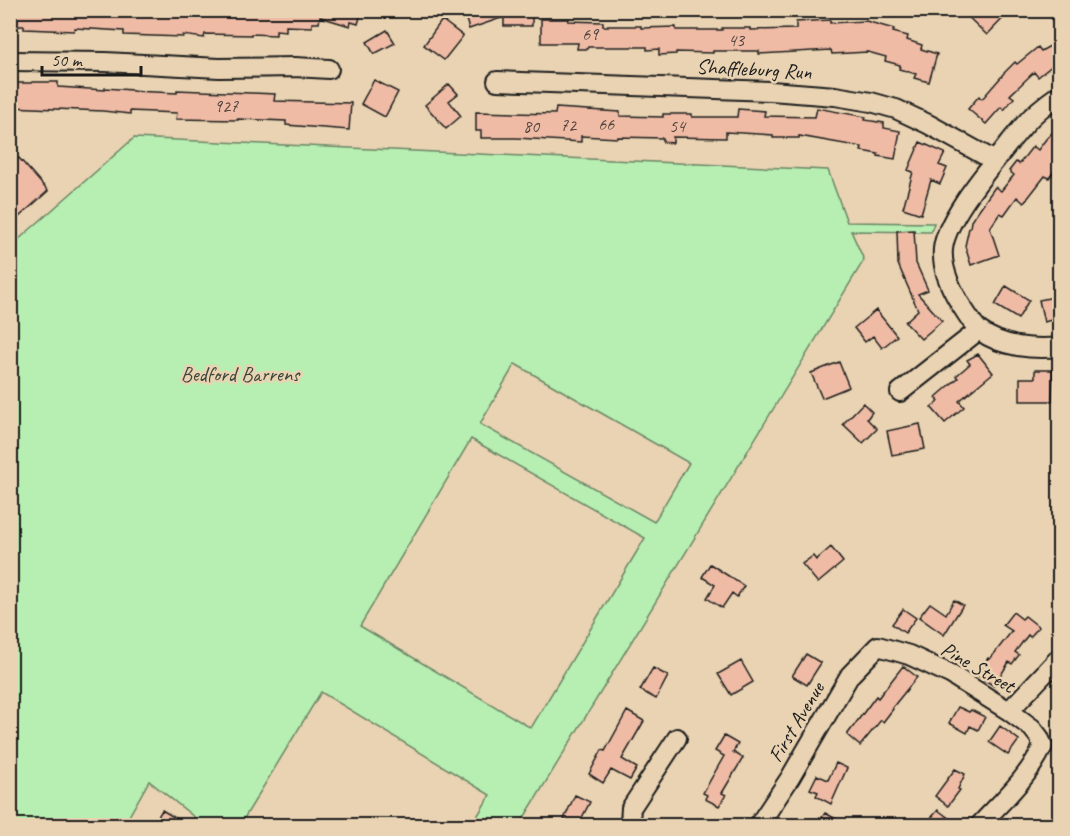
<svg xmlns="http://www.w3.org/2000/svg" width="1070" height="836" font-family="Caveat,sans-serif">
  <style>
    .green { fill: #b7eeb1; stroke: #6a8566; stroke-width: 1.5; fill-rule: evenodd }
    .building { fill: #efbba5; stroke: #1c1c1c; stroke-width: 1.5 }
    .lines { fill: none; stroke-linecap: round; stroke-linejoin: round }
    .minor-casing { stroke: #1c1c1c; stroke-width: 22 }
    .minor { stroke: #e9d3b2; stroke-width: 18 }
    .labels { text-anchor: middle; stroke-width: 5; stroke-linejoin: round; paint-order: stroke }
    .number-label { font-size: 18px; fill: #51443e }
    .street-label { font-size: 21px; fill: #1c1c1c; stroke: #e9d3b2 }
    .park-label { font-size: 21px; fill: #3b463a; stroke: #e9d3b2 }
  </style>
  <rect width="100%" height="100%" fill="#e9d3b2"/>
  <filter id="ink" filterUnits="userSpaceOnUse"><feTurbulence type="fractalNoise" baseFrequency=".0167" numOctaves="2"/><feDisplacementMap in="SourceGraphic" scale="12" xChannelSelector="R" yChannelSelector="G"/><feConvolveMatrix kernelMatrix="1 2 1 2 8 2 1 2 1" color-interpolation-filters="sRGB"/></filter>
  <g filter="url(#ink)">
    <path class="green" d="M134 138 828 170 847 222 934 223 931 232 851 231 864 260 519 826 472 825 490 795 321 692 240 825H197L199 821 149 781 124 825H11L10 247ZM515 364 689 463 654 522 480 424ZM471 439 645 538 531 728 360 626Z"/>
    <path class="building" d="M10 10 195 12V10H207L227 12V10H362L358 24 351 22 350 26 320 17 319 23H312V27L286 26V31L276 30V35L251 34V35L205 34 204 38 183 35V37L124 35V31L75 28 74 31 24 29V26H10Z
      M463 10H532V26H504V17L469 29Z
      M961 10H1011L987 35Z
      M541 19H569L568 21 603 22V26H641V28L676 27V30H722V28H750V30L796 29V22L830 20V23L866 21 894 29 893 32 908 36 907 40 922 45 921 49 937 54 929 82 914 78 916 74 899 69 900 65 885 61 886 57 868 52 832 54 831 50 759 54V51H713V53L676 52V54L659 55V49L647 50V47H588L587 49H577L578 43H541Z
      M442 20 463 36 444 60 424 45Z
      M387 30 395 43 374 54 367 42Z
      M1059 41V60L1038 77 1034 72 1010 95 1014 98 1004 110 1001 107 986 124 968 109 979 96 982 99 1002 76V75L1015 62 1017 64 1038 47 1041 51Z
      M374 80 398 92 385 117 361 104Z
      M32 82H58V87L105 90V88L132 90V91L177 93V90L275 94 274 101 351 103 349 130 286 125V121L238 119V120L176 119 177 113 130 111V114L103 111 10 107V83H32Z
      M449 84 458 94 449 101 461 116 446 129 425 105Z
      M556 108 620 112V116L663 117V114H692V117H737L738 109 765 111 764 116 815 117 817 108 866 117 865 120 884 123V128L900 131 895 159 878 156V154L861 151 862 147 799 136V138H773V135L726 132V138L673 137V143L663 142V138L618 137V138L581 136V142L517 138H481V131H476V112L555 114Z
      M1059 126V165L1049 178 1045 176 1024 203 1017 197 1004 215 1000 213 990 228 999 255 971 265 965 246 969 228H971H970L971 221 995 187 1001 191 1014 175 1009 171 1016 162 1019 164 1033 146 1038 150 1046 139Z
      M920 142 945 153 939 165 947 168 940 184 931 180 921 214 903 208 913 172 908 170Z
      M19 158 48 191 10 225V165Z
      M914 230 916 263 928 290 918 294 942 321 921 339 905 322 918 310 898 264 897 231Z
      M1006 286 1029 300 1018 319 995 305Z
      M1059 296V318L1044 322 1039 300Z
      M876 310 897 336 882 348 873 336 865 342 854 328Z
      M978 354 993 373 959 401 964 407 945 423 931 407 939 401 936 397 958 378 956 376 970 364 967 360Z
      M839 362 849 387 822 398 811 373Z
      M1035 370H1053L1052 401H1020V378H1035Z
      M863 403 872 412 867 419 877 429 863 443 843 424Z
      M920 424 925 449 892 455 887 431Z
      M831 547 843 562 818 583 802 564 813 556 816 560Z
      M710 564 744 586 737 597 732 593 722 608 707 598 715 585 702 577Z
      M954 600 963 605 944 635 919 617 930 603 946 614Z
      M903 609 916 618 905 633 892 624Z
      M1013 612 1022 619 1025 616 1039 627 1030 637 1028 635 1015 652 1019 655 1012 664 1009 662 994 686 977 675 988 658 990 659 1012 631 1003 625Z
      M806 654 821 663 807 685 792 676Z
      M741 661 753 682 731 695 718 674Z
      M903 666 917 677 892 708 893 709 883 722 881 720 860 746 847 735 876 696 878 698Z
      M653 668 668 676 656 699 640 690Z
      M958 707 969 712 971 710 985 717 978 730 970 726 967 733 949 723Z
      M627 711 644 721 622 759 637 768 630 780 611 770 603 783 589 774 602 750 605 751Z
      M1000 726 1019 740 1008 755 989 742Z
      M724 736 738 744 733 752 743 758 722 793 726 795 719 806 705 799 707 795 703 793 724 756 715 751Z
      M836 763 847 768 831 804 816 796 818 792 810 789 817 775 828 780Z
      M955 769 965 774 958 789 960 790 948 806 935 796Z
      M575 795 590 802 578 825 564 819Z
      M162 810 187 825H153Z
      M938 810 958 825H925Z
      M825 813 847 825H817Z"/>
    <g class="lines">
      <defs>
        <path id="minor" d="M10 61 105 62 219 68 295 67 329 69
          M497 81 771 91 835 96 871 102 896 109 928 124 995 161
          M1060 94C1047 103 1035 112 1025 124 1017 133 1009 143 1002 152 983 176 946 220 943 249 941 272 954 295 966 313 970 319 975 327 980 331 1002 347 1033 350 1060 347
          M900 392 979 330
          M1009 711 1060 657
          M634 826 630 823 631 808 677 738
          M758 826 790 778 850 675 878 646 909 655 950 674 1009 711 1032 728 1039 737 1043 746C1029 777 1002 801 979 826"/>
      </defs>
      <use href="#minor" class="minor-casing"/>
      <use href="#minor" class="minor"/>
    </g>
  </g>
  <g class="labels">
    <g class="number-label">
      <text x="590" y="40">69</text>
      <text x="736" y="46">43</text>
      <text x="226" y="112">927</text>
      <text x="606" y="130">66</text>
      <text x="568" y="131">72</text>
      <text x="531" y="132">80</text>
      <text x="677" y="132">54</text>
    </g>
    <g class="street-label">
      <text transform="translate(754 69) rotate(3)" y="7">Shaffleburg Run</text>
      <text transform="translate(978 667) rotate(30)" y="7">Pine Street</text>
      <text transform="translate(796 722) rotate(-59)" y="7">First Avenue</text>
    </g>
    <g class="park-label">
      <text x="240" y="381">Bedford Barrens</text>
    </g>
  </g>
  <rect width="1070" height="836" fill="none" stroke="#e9d3b2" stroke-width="36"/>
  <rect x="18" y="18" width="1034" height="800" fill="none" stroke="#1c1c1c" stroke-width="2" filter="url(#ink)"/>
  <path d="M42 66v9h99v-9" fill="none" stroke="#1c1c1c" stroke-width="3"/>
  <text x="51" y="66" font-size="18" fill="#1c1c1c" stroke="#e9d3b2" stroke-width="4.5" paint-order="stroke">50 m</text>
</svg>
